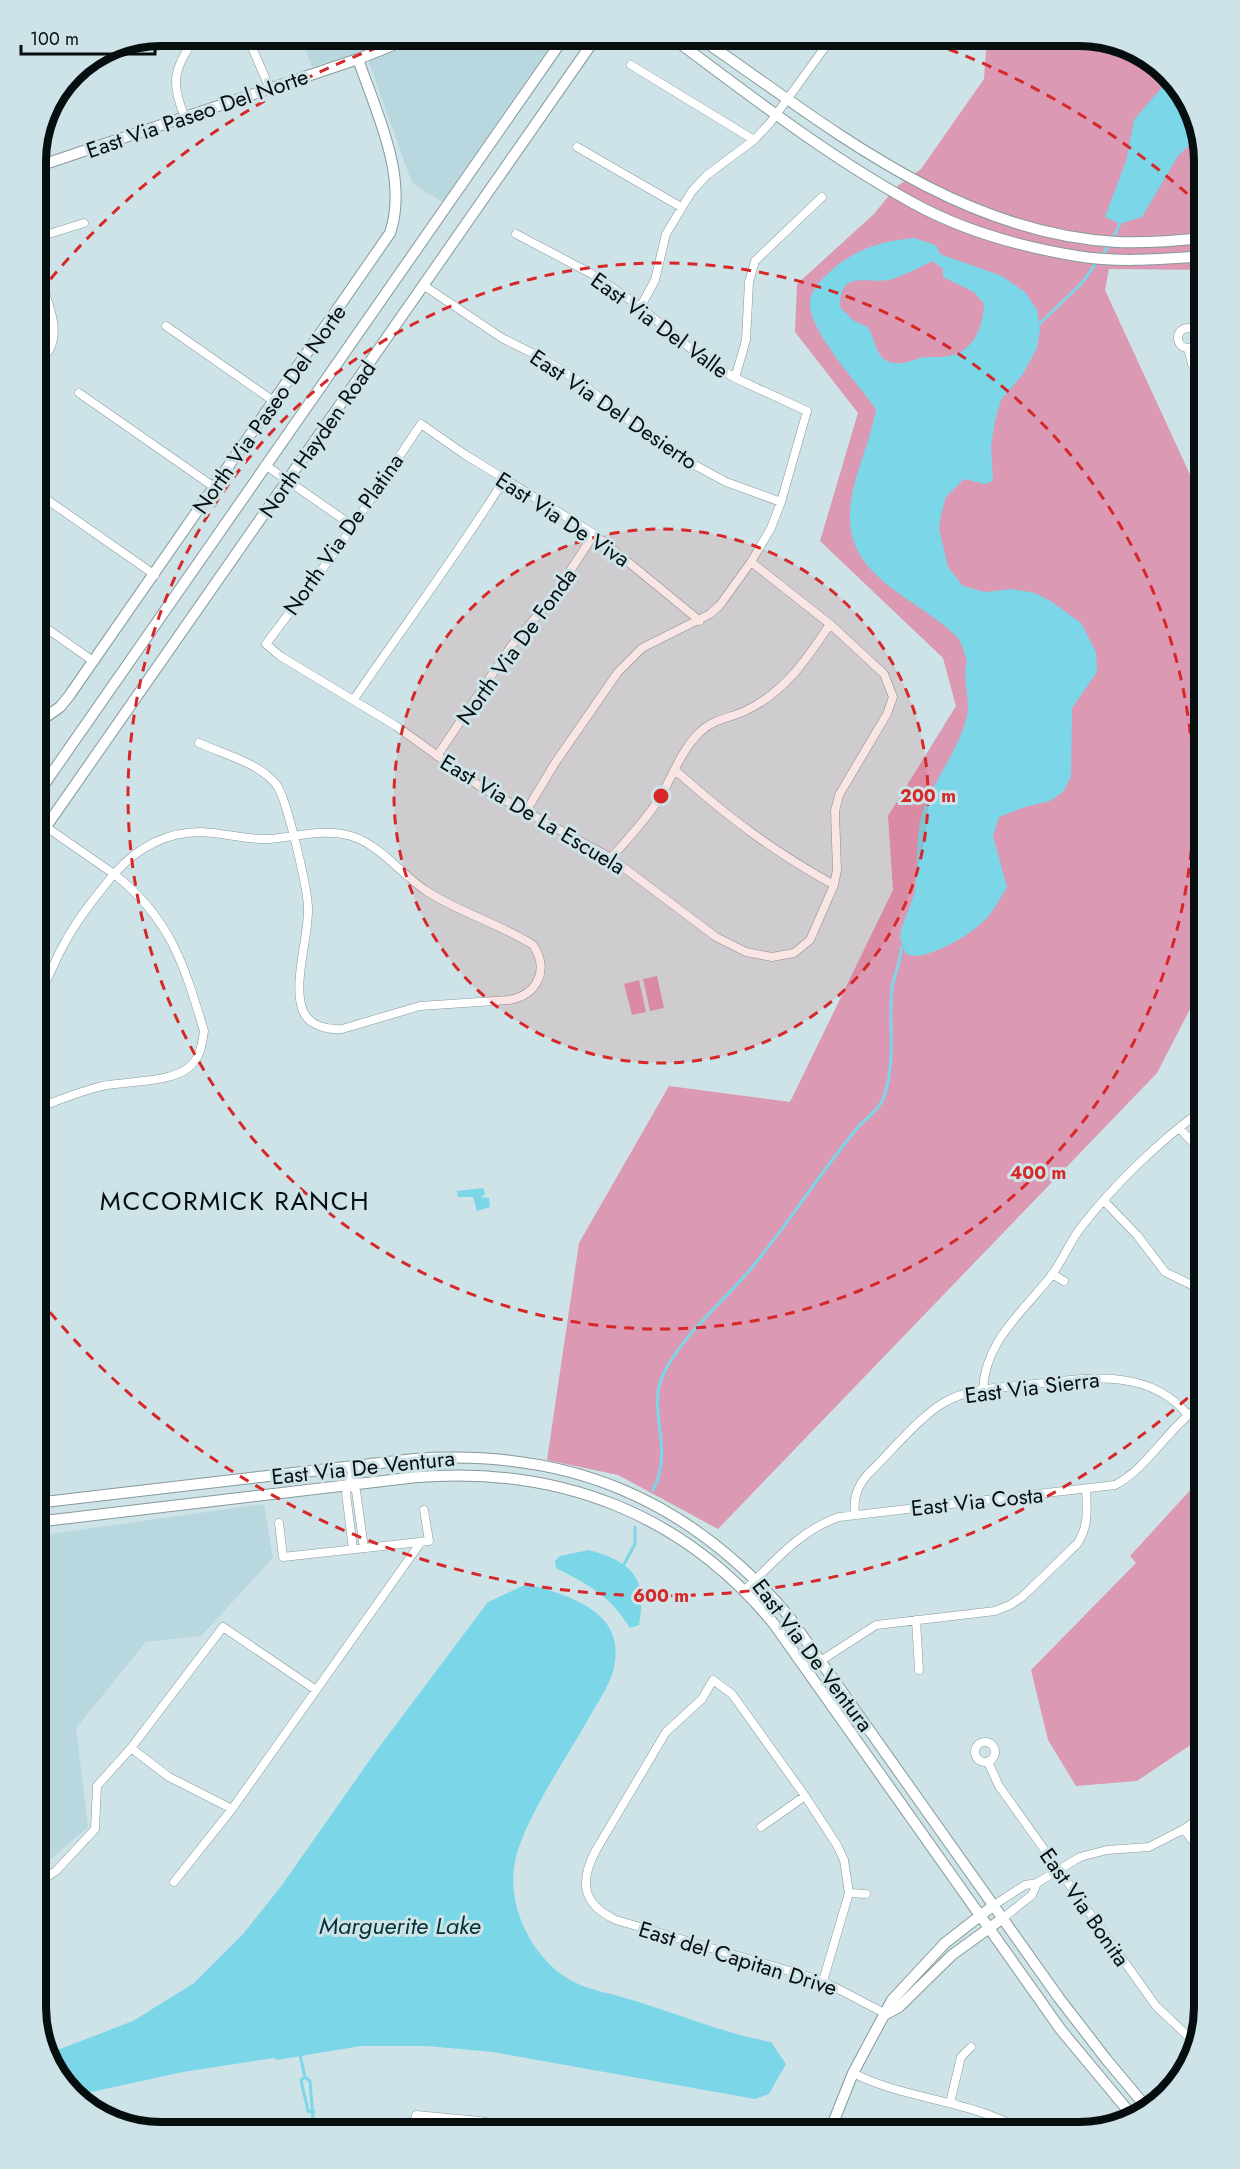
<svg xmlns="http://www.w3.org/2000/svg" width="1240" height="2169" font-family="Jost,sans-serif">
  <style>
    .built { fill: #b9d7de }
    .green { fill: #db99b4 }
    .water { fill: #7bd6e7; fill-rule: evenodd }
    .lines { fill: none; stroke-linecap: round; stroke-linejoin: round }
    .stream { stroke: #7bd6e7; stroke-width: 3 }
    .street-casing { stroke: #86999d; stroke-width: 9 }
    .secondary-casing { stroke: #86999d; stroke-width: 12 }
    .street { stroke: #fff; stroke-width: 8 }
    .secondary { stroke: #fff; stroke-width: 10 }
    .ring { fill: none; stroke: #d62828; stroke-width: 3; stroke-dasharray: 10 8 }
    .labels { text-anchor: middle; stroke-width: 6; stroke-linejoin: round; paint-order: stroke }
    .street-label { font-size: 22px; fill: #070e10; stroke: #cee3e7 }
    .water-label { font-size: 24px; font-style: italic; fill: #033239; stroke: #cee3e7 }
    .quarter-label { font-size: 26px; letter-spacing: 1.5px; fill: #070e10; stroke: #cee3e7 }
    .rim { fill: none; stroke: #070e10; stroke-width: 8 }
    .centre { fill: #d62828; stroke: #cee3e7; stroke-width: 3 }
    .ring-label { font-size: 18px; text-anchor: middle; font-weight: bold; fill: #d62828; stroke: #cee3e7; stroke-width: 6; stroke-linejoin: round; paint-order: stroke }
  </style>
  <rect width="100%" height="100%" fill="#cee3e7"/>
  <path class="built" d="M300 36H557L442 202 412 183 365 51 312 67Z
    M264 1504 273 1558 201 1636 146 1642 76 1728 88 1827 36 1872V1536Z"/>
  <path class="green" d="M987 36H1087L1149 57 1191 106 1204 161V270L1109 269 1105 290 1204 505V982L1157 1073 718 1529 618 1475 547 1460 579 1243 669 1086 790 1102 893 890 888 816 956 706 943 658 820 541 858 413 795 332 797 284 874 214 895 188 921 169 984 79Z
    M657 976 664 1008 650 1011 643 979Z
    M639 980 646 1012 632 1015 624 984Z
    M1204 1475V1736L1137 1781 1076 1786 1048 1740 1031 1670 1136 1563 1130 1556Z"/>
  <path class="water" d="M1168 80 1191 106 1198 137 1178 156 1142 217 1120 224 1105 217 1126 161 1134 120Z
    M914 238 936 245 940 254 1002 276 1025 292 1037 310 1040 329 1037 348 1023 374 1001 400 995 421 991 446 993 481 985 484 964 479 946 497 941 515 939 529 948 567 963 586 985 592 1012 589 1035 593 1052 602 1081 623 1096 652 1097 672 1072 708 1071 777 1063 792 1050 801 1025 807 999 817 993 836 1007 887C1001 897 994 910 986 919 972 934 925 963 906 954L900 938C901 922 912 907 915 890 919 862 914 835 924 808 936 777 957 752 966 720 972 701 961 679 967 661 964 653 962 642 956 636 922 601 852 580 850 521 848 485 870 446 876 409 859 384 807 330 810 301 812 287 824 277 834 268 858 248 883 241 914 238ZM932 261 943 269V277L974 292 984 304C983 327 974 352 948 356 939 358 929 356 920 358 909 362 895 367 884 359 875 352 874 336 868 327L854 321 840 307C840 267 869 286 893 279 906 274 920 268 932 261Z
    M483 1188 485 1194 481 1197 489 1198 490 1207 477 1211 473 1197H458L457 1191Z
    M589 1550C634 1563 647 1578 639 1625L630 1628C609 1595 591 1586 556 1568L555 1561 560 1556Z
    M527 1584C557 1592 611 1606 615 1645 619 1672 603 1694 590 1716 567 1758 526 1815 515 1861 507 1901 526 1945 557 1971 580 1990 604 1991 632 2000 678 2014 723 2033 771 2042L786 2064 769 2094 755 2099 493 2052 427 2046H361L277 2060 274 2058 183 2072 77 2095 49 2063 47 2054 133 2021 194 1983 244 1933 282 1885 374 1754 488 1602Z"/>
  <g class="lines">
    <path class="stream" d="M1113 239 1121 221
      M1101 256 1110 245
      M1036 327 1082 283 1097 262
      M653 1490C675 1448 646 1409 663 1375 682 1335 721 1304 749 1271 788 1225 820 1172 859 1126 866 1118 879 1110 883 1099 897 1064 888 1025 892 988 894 974 901 963 901 948L906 945
      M623 1566 635 1544V1527
      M300 2055 305 2077 310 2081 314 2131
      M305 2077 301 2080 308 2111 314 2112"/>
    <defs>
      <path id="street" d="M247 36 270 89
        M631 65 754 140
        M185 117C169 81 175 68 196 36
        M577 147 681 207
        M516 234 592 274 635 303 700 356 735 378 807 411 781 502 771 528 751 562 720 605 710 614 642 648 618 672 555 763 525 813
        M36 238 84 223
        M423 285 502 338 540 357 577 380 667 450 726 482 781 502
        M641 306 655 280 666 234 692 191 707 175 754 140 770 123 833 36
        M166 326 275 402
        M1178 338a10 10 0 1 1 20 0a10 10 0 1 1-20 0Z
        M1188 348 1192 364 1204 384
        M36 362C71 343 45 296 36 269
        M735 378 746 340 749 282 755 261 822 197
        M79 393 214 487
        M265 465 353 526
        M36 492 155 575
        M36 621 93 661
        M700 621 594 534 464 454 421 424 338 548 266 644 280 656 396 726 481 787 611 858 716 937 746 952 772 957 794 953 810 940 834 885 837 870 835 811 839 795 887 714 893 697 884 674 830 624 751 562
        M354 699C404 626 457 555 504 480
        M437 756 512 645 554 596 594 534
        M675 770C728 817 771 850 834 885
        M36 820 114 874C137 848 166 832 201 832 224 833 247 840 269 839 296 837 325 828 351 836 381 845 401 875 428 892 461 913 500 924 533 945 550 970 537 995 509 1000L420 1006 342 1029C328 1030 309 1026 303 1011 292 983 309 938 308 907 307 887 287 798 276 784 259 763 223 754 199 743
        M611 858C626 841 642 824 655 805 671 782 679 752 700 732 713 719 730 718 745 711 785 692 807 659 830 624
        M36 1109C58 1100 79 1092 102 1086 126 1081 169 1083 188 1068 200 1059 202 1045 204 1031 184 964 170 918 114 874 96 896 78 918 64 944 54 962 48 981 36 999
        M1179 1128 1204 1154
        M1104 1201 1137 1235 1165 1272 1204 1291
        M1052 1274 1064 1281
        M983 1390C985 1341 1022 1313 1051 1276 1063 1260 1070 1241 1082 1226 1114 1185 1161 1139 1204 1109
        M351 1485 356 1491 364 1548
        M855 1515C853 1498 857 1487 868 1474 889 1454 921 1415 945 1402 969 1388 999 1388 1025 1385 1082 1379 1147 1365 1188 1415
        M279 1523 283 1557 429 1541 424 1510
        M353 1549 346 1493 354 1466
        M744 1591C773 1563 800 1530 839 1517L1115 1485C1150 1467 1169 1424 1204 1404
        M916 1620 919 1670
        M822 1660 876 1625 995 1611 1010 1605 1022 1597 1077 1544C1089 1526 1087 1510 1086 1489
        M975 1752a10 10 0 1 1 20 0a10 10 0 1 1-20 0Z
        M131 1748 169 1777 232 1809 421 1542
        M988 1762 999 1786 1156 2006 1194 2042
        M761 1827 805 1796
        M1184 1829 1204 1856
        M174 1882 232 1809
        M36 1884 56 1871 95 1829 97 1786 131 1748 223 1627 316 1690
        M849 1893 866 1894
        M994 1905 1025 1885 1037 1883 1080 1857 1107 1850 1149 1847 1184 1829 1204 1815
        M1003 1918 1032 1895 1037 1883
        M823 1981 849 1893 844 1860 837 1845 805 1796 732 1694 713 1680 702 1699 666 1732 596 1850C579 1882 582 1904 616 1920L823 1981 886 2014
        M853 2073C908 2101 973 2099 1026 2133
        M950 2103 961 2057 971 2047
        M220 2133 236 2129 255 2133
        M411 2133 416 2115 480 2121 545 2133"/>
      <path id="secondary" d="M670 36C748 94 827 156 913 203 962 230 1022 247 1077 256 1119 263 1162 259 1204 256
        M697 36C826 124 954 233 1117 242 1147 243 1175 241 1204 238
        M36 167 358 59 416 36
        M36 724 60 707 69 696 390 233C409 178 376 112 358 59
        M36 796 565 36
        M36 841 597 36
        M36 1503 414 1459C567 1448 687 1498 787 1614L1059 1998 1106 2059 1147 2108
        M36 1522 417 1477C559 1466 683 1513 774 1624L1061 2030 1135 2119
        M886 2014 899 2007 952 1955 1003 1918
        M829 2133 853 2073 892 2000 945 1943 994 1905"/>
    </defs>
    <use href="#street" class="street-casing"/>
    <use href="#secondary" class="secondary-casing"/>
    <use href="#street" class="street"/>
    <use href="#secondary" class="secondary"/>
  </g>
  <circle cx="661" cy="796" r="267" fill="#d62828" fill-opacity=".12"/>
  <g class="ring">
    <circle cx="661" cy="796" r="267"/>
    <circle cx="661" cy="796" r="533"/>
    <path d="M1201 1386A800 800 0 0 1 39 1299M39 293A800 800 0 0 1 407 37M915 37A800 800 0 0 1 1201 206"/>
  </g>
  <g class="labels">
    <g class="street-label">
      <text transform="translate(197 113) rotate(-19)" y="8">East Via Paseo Del Norte</text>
      <text transform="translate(660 325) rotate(36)" y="8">East Via Del Valle</text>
      <text transform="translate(269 409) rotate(-55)" y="8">North Via Paseo Del Norte</text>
      <text transform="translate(614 409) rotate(34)" y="8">East Via Del Desierto</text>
      <text transform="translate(317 439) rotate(-55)" y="8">North Hayden Road</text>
      <text transform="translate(563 519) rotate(33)" y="8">East Via De Viva</text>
      <text transform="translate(343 534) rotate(-55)" y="8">North Via De Platina</text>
      <text transform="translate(516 646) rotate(-54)" y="8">North Via De Fonda</text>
      <text transform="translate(533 814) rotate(31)" y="8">East Via De La Escuela</text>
      <text transform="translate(1032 1387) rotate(-7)" y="8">East Via Sierra</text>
      <text transform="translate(363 1467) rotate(-6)" y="8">East Via De Ventura</text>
      <text transform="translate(977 1501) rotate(-6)" y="8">East Via Costa</text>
      <text transform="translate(813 1655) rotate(53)" y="8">East Via De Ventura</text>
      <text transform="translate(1085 1907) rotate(55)" y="8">East Via Bonita</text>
      <text transform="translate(738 1958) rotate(17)" y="8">East del Capitan Drive</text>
    </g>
    <g class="water-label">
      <text x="400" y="1934">Marguerite Lake</text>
    </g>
    <g class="quarter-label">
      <text x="235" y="1210">MCCORMICK RANCH</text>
    </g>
  </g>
  <path d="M0 0H1240V2169H0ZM161 46H1079A115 115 0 0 1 1194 161V2007A115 115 0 0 1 1079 2122H161A115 115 0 0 1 46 2007V161A115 115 0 0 1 161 46Z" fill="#cee3e7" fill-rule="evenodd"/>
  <path class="rim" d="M161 46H1079A115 115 0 0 1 1194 161V2007A115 115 0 0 1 1079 2122H161A115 115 0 0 1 46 2007V161A115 115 0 0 1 161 46Z"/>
  <circle cx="661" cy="796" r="9" class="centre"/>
  <g class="ring-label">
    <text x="928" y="802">200 m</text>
    <text x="1038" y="1179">400 m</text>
    <text x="661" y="1602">600 m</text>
  </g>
  <path d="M21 45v9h134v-9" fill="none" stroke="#070e10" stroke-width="3"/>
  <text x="30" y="45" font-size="18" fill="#070e10" stroke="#cee3e7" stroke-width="4.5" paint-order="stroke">100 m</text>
</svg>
